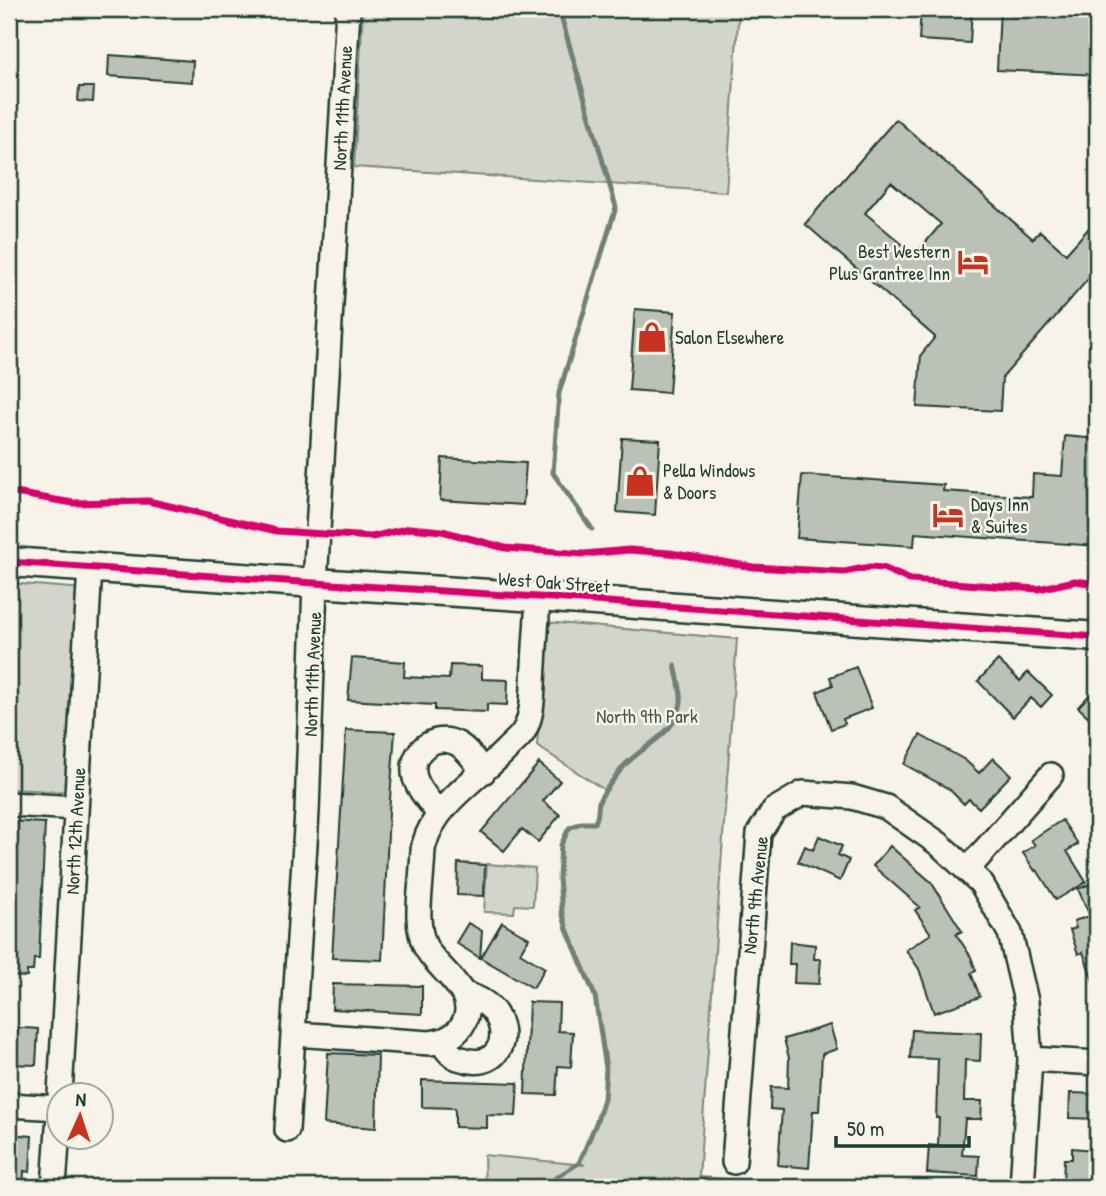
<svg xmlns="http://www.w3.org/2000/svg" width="1106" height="1196" font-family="'Patrick Hand',sans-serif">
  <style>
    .green { fill: #d3d5ca; stroke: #79897f; stroke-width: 2 }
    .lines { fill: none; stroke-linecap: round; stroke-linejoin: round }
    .stream { stroke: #6f8077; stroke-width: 5 }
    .building { fill: #bbc1b6; stroke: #1f3d34; stroke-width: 2; fill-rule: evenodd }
    .minor-casing { stroke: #1f3d34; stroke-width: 28 }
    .major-casing { stroke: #1f3d34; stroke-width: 33 }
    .minor { stroke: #f7f3e8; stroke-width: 23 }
    .major { stroke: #f7f3e8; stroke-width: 28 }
    .cycleway-casing { stroke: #f7f3e8; stroke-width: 11 }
    .cycleway { stroke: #d6006c; stroke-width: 7 }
    .labels { text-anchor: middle; stroke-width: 5; stroke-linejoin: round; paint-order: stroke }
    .street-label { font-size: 19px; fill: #1f3d34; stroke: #f7f3e8 }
    .poi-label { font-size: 19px; fill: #1f3d34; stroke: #f7f3e8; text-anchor: start }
    .park-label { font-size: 19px; fill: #435b52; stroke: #f7f3e8 }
  </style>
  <rect width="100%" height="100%" fill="#f7f3e8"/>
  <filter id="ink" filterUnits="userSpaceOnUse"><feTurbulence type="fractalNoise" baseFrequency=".0143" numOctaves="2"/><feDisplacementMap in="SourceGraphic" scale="14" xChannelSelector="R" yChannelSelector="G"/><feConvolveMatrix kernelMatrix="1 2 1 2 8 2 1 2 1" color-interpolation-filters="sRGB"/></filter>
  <g filter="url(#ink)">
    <path class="green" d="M363 9H739L726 192 354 167Z
      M9 583 84 589 74 792 9 789Z
      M546 622 737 639 699 1177 830 1187H485L484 1155 585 1165 579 1163C592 1132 609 1101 606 1066 604 1045 600 1017 595 997 590 973 575 951 567 928 559 907 552 845 569 828 576 822 587 823 595 823 601 809 596 804 606 791L537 746Z
      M487 864 535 868 533 906 515 905 514 913 484 912Z"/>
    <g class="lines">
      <path class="stream" d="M557 9 562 20 616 207 559 393 553 473 592 529
        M520 1187 539 1181H551L579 1163 597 1121 604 1099 606 1068 595 996 567 929 562 912 559 878 561 845 569 828 581 823H595C600 812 597 810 599 802 600 796 619 772 624 766 643 745 677 734 681 702 682 691 677 676 675 665"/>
    </g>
    <path class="building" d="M921 9H972L970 43 919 40Z
      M1000 9H1097V75L997 70Z
      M109 55 193 61 192 82 108 76Z
      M79 87H94L93 102 78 101Z
      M896 119 1033 239 1040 231 1066 254 1097 219V269L1002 378 1000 411 917 407 921 355 935 337 805 224ZM891 182 941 224 915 255 865 213Z
      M635 309 675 312 669 393 629 390Z
      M1065 436 1097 439V546L915 533 914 546 797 538 802 475 944 485 943 491 1032 497 1033 474 1062 476Z
      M622 438 660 440 655 515 617 512Z
      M442 458 526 463 523 505 440 500Z
      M352 658 405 662 404 677 449 679 450 665 482 666V679L508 680 507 705 487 704V712L435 710V705L348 700Z
      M998 660 1020 681 1028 672 1052 695 1041 707 1031 698 1013 717 978 681Z
      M856 667 872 708 843 719 845 724 831 729 817 692 833 685 830 677Z
      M1097 687V725L1078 707Z
      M346 730 395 732 389 812 382 960 332 958Z
      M920 735 965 760 979 773 993 758 1011 775 979 808 969 799 964 804 949 789 904 764Z
      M539 763 560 781 543 801 560 815 538 842 522 829 504 851 481 832Z
      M1062 820 1078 844 1067 851 1086 882 1056 900 1037 870 1035 871 1023 853 1035 845 1031 840Z
      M9 821 45 823 39 959H34L33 971H27V977L9 976Z
      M819 836 842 846 838 855 849 860 840 881 798 862 805 846 813 850Z
      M890 846 931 882 962 931 956 934 971 957 976 971 971 973 980 997 934 1013 919 969 906 950 931 934 915 910 920 907 873 866Z
      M458 863 485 865 484 896 457 895Z
      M1097 881V987H1095L1083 952 1078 954 1070 930 1076 928 1074 921 1090 916 1078 889Z
      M502 922 529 938 520 953 545 968 533 988 481 958Z
      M468 923 482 931 480 958 456 943Z
      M790 942 815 945 814 959H821L819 984 794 983 795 964H789Z
      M333 984 422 986V1014L332 1009Z
      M529 1002 559 1003 558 1031 573 1032 571 1067 558 1066 556 1095 525 1094Z
      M830 1025 837 1049 822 1054 819 1111H813L809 1168 778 1165 782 1110 770 1109 771 1087 788 1088 789 1058 784 1039Z
      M9 1027 38 1029 36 1065 9 1064Z
      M912 1030 981 1033 980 1061 965 1060 964 1101H982L981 1119H965L962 1155 979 1156 978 1176 927 1173 929 1145 938 1146 939 1118H936L938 1059 910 1058Z
      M328 1053 378 1055 376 1128 324 1124Z
      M422 1080 518 1083 516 1116 487 1115V1128L455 1127V1108L422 1107Z
      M1070 1093 1097 1094V1119L1069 1118Z
      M9 1134 32 1136 30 1172 24 1171 23 1187H9Z
      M1072 1148 1093 1150V1185H1063L1064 1159H1072Z"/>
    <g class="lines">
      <defs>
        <path id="minor" d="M9 804 76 808
          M439 814C431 803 419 791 415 778 408 753 434 731 458 744 468 750 476 762 483 772
          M968 869 1051 775
          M294 1034 430 1043C445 1041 457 1036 464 1022 479 991 436 970 425 946 414 922 421 891 422 866 423 859 422 852 424 845 435 803 479 778 507 749 512 744 518 739 522 734 535 715 532 688 534 666 535 643 537 620 538 597
          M443 1041C444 1044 445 1048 448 1051 451 1055 457 1058 462 1059 494 1070 512 1042 496 1015 489 1003 476 997 464 994
          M1030 1059 1097 1063
          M60 1094 90 567
          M9 1105 59 1108
          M287 1130 307 812 315 583 348 9
          M734 1162 759 833 774 810 803 793 852 797 886 807 939 844 981 883 1010 933 1026 1001 1030 1059 1022 1187
          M54 1187 60 1099"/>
        <path id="major" d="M9 562 315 583 538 597 1097 637"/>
      </defs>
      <use href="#minor" class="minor-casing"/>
      <use href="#major" class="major-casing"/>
      <use href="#minor" class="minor"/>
      <use href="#major" class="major"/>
      <defs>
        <path id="cycleway" d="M9 492 73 503 148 501 277 531 372 537 410 528 442 531 505 548 584 554 629 550 670 553 753 567 844 572 870 567 883 568 910 580 1038 589 1075 581 1090 583 1097 585
          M9 562 315 583 538 597 1097 637"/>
      </defs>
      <use href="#cycleway" class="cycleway-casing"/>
      <use href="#cycleway" class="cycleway"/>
    </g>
  </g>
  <defs>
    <symbol id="hotel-bare" viewBox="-9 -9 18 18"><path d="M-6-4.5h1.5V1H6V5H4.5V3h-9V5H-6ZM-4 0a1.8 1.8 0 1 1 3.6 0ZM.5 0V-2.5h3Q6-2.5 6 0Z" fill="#c8321e" stroke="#f7f3e8" stroke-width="2.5" paint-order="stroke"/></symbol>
    <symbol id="shop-bare" viewBox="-9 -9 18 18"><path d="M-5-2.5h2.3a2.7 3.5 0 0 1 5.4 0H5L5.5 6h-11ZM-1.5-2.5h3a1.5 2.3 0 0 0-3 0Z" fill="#c8321e" stroke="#f7f3e8" stroke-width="2.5" paint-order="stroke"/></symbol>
  </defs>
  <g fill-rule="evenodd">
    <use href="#hotel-bare" x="951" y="240" width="44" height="44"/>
    <use href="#shop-bare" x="630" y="315" width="44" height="44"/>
    <use href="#shop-bare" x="618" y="459" width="44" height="44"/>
    <use href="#hotel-bare" x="926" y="493" width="44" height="44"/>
  </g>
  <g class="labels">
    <g class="street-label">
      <text transform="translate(342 108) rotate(-87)" y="7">North 11th Avenue</text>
      <text transform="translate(554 582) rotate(4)" y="7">West Oak Street</text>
      <text transform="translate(312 674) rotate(-88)" y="7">North 11th Avenue</text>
      <text transform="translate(75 831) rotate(-87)" y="7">North 12th Avenue</text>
      <text transform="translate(755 895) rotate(-84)" y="7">North 9th Avenue</text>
    </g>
    <g class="poi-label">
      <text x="950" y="258" text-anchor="end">Best Western<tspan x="950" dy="22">Plus Grantree Inn</tspan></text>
      <text x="675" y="344">Salon Elsewhere</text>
      <text x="663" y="477">Pella Windows<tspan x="663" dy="22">&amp; Doors</tspan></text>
      <text x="971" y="511">Days Inn<tspan x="971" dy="22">&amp; Suites</tspan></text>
    </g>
    <g class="park-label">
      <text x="647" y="723">North 9th Park</text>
    </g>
  </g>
  <rect width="1106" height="1196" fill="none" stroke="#f7f3e8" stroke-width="35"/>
  <rect x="18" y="18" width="1071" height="1161" fill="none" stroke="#1f3d34" stroke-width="2.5" filter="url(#ink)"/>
  <g transform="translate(80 1116) rotate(3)"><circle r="33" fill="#f7f3e8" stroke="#a1aaa0" stroke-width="2"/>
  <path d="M0-5L12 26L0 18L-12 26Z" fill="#c8321e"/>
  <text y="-10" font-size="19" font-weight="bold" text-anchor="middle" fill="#1f3d34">N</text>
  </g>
  <path d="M836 1136v10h133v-10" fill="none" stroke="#1f3d34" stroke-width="3.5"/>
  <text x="847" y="1136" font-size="21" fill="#1f3d34" stroke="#f7f3e8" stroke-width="5" paint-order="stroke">50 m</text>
</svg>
